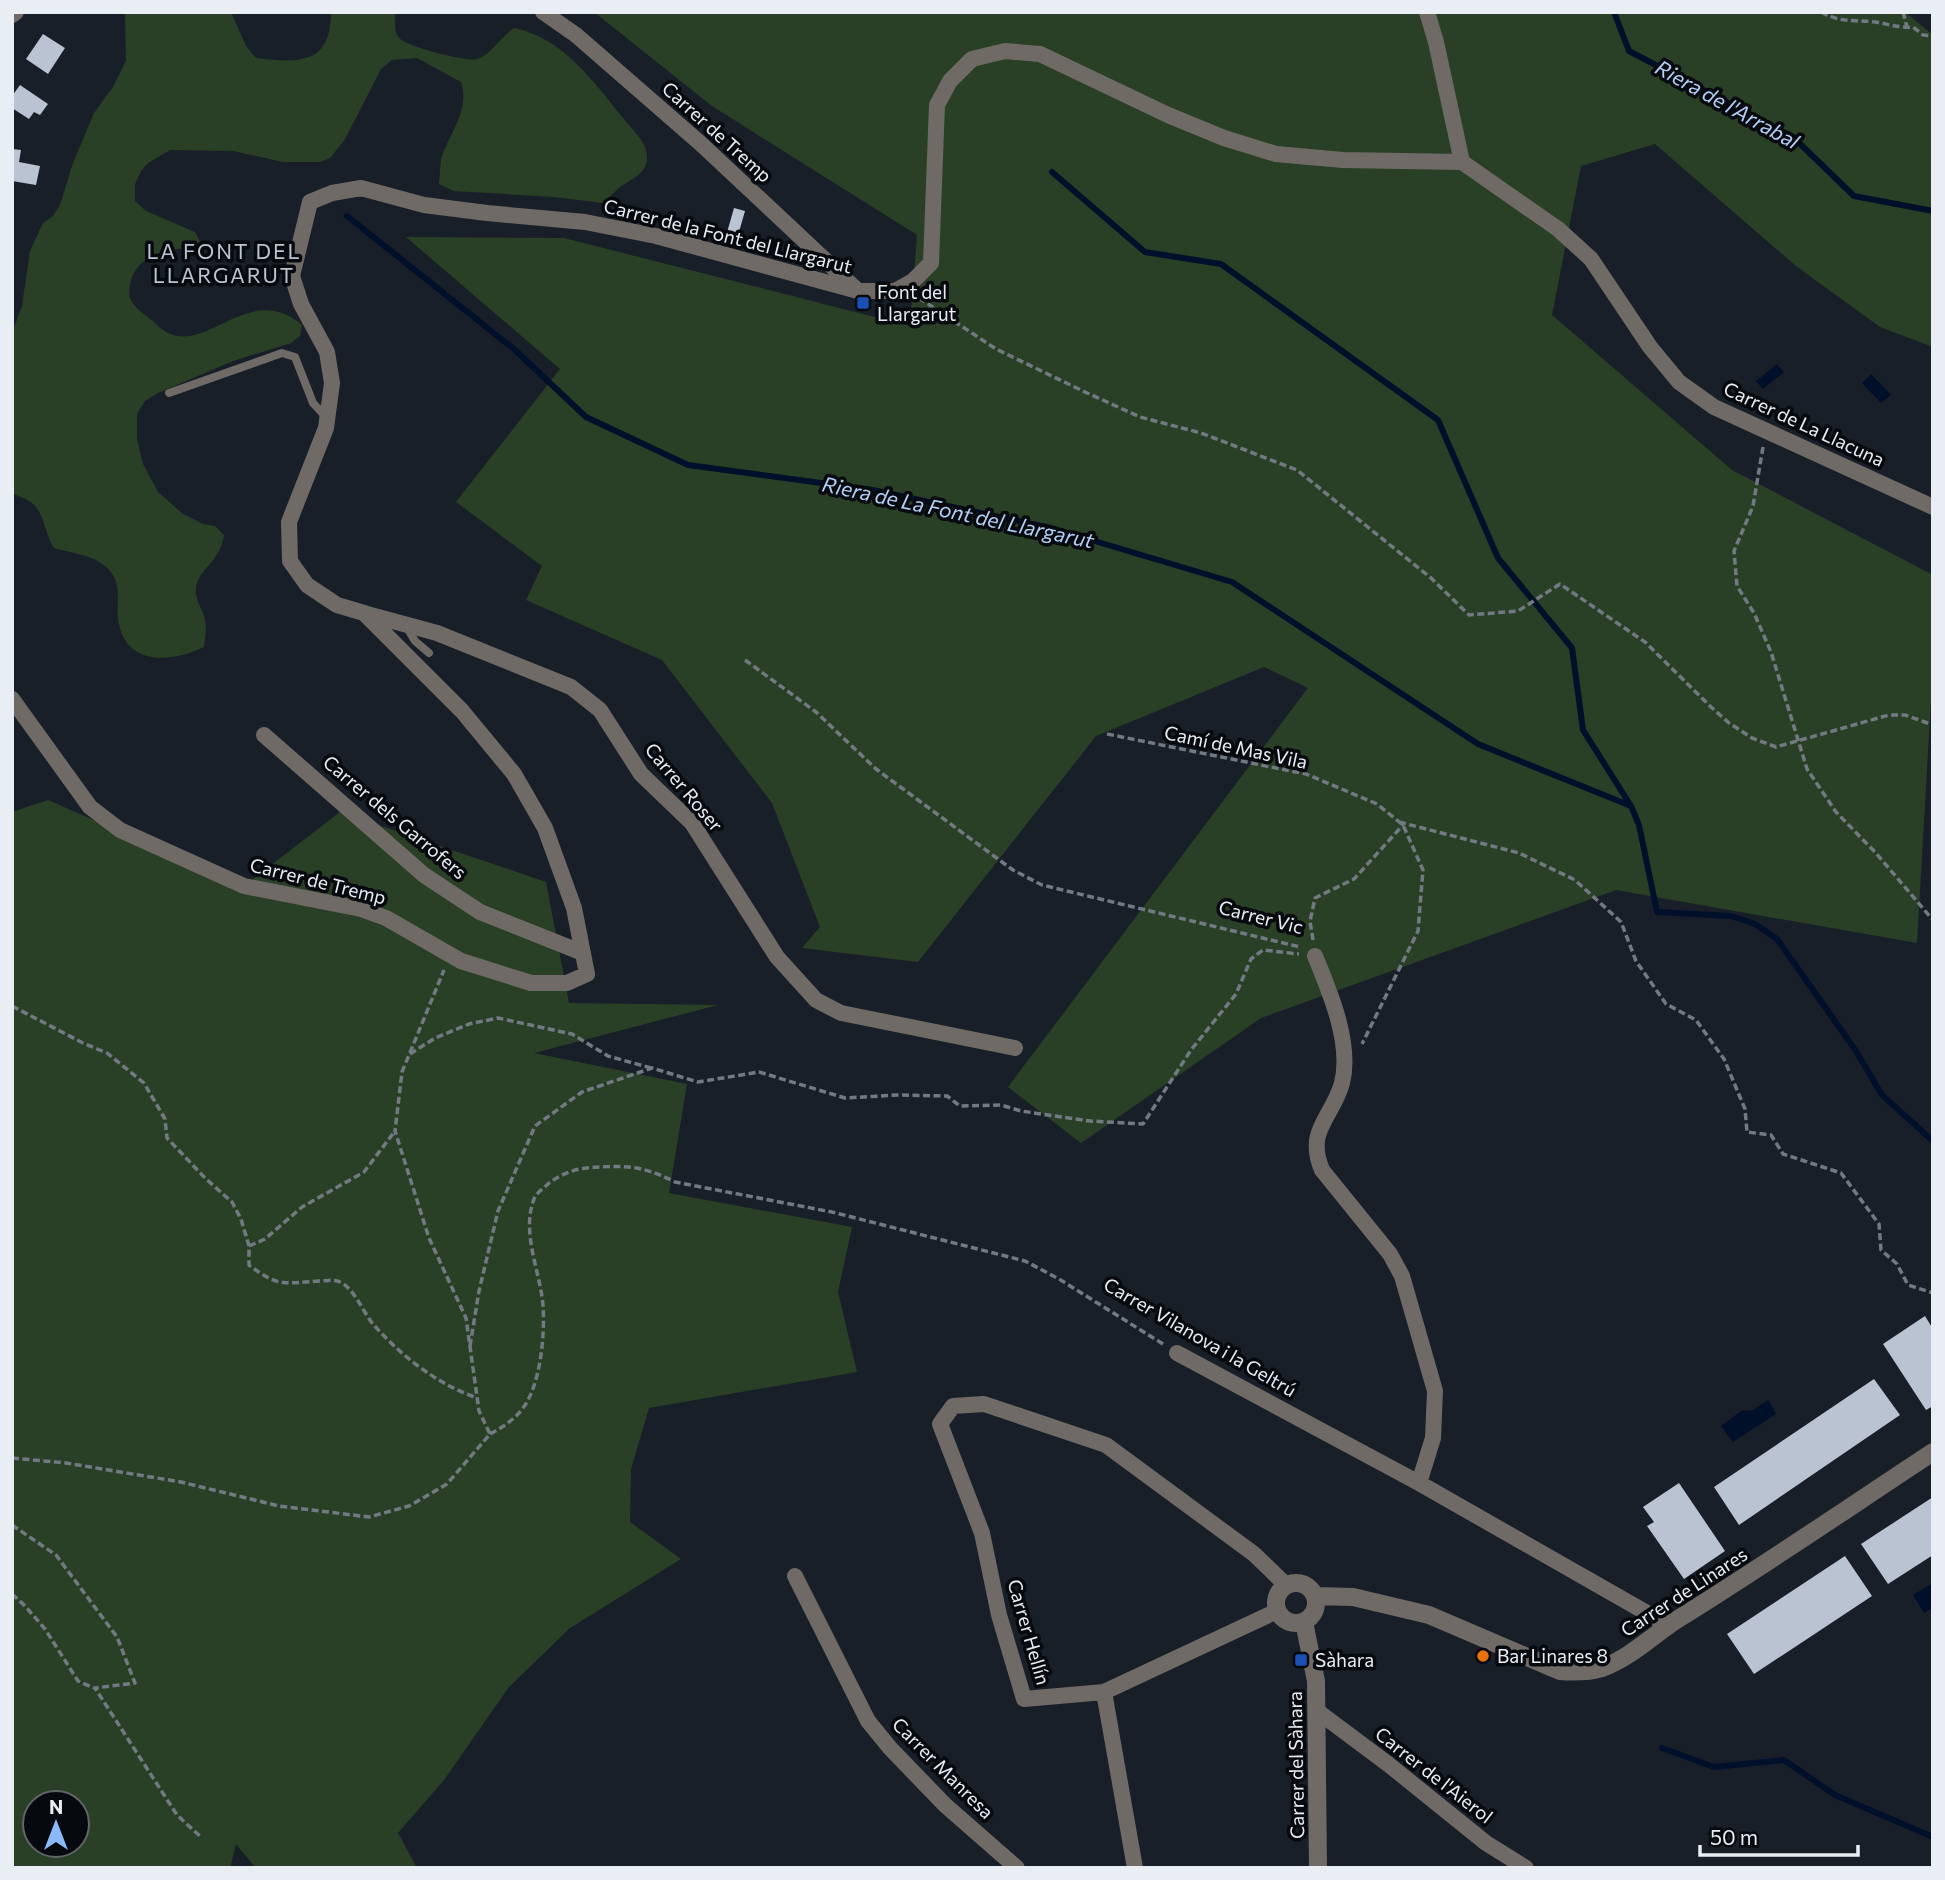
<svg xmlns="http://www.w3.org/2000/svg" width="1945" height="1880" font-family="Commissioner,sans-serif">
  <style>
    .green { fill: #2a4026; fill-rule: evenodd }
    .water { fill: #000f2a }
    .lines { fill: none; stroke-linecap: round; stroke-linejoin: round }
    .stream { stroke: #000f2a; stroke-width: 6 }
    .building { fill: #bac3d1 }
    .path { stroke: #737982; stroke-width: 3.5; stroke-dasharray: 7 3.5; stroke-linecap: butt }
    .service { stroke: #706a66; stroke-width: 8 }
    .minor { stroke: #706a66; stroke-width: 16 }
    .tertiary { stroke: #706a66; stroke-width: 18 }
    .transit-dot { fill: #1a4fb4; stroke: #06090d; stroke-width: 2.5 }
    .food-dot { fill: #e8710a; stroke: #06090d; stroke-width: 2.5 }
    .labels { text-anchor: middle; stroke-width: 7; stroke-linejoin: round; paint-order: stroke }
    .street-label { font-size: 19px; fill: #e9eef5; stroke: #06090d }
    .poi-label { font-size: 19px; fill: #e9eef5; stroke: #06090d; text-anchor: start }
    .water-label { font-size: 21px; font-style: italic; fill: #b2d1f8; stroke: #06090d }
    .neighbourhood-label { font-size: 21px; letter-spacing: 2px; fill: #bbc4d2; stroke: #06090d }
  </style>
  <rect width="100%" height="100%" fill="#181f29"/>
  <path class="green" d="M125 12H231L246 46 256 58C299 63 331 65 331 12H395C396 21 393 31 399 38 407 47 466 62 477 59 492 54 500 37 514 28 563 38 593 81 623 118 632 130 648 142 647 159 646 175 630 179 619 188 613 193 609 198 603 203L554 197 454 191 439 184C440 175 440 164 442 156 451 131 470 109 461 82L417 58 392 60 381 69 345 139 331 157 321 162H283L233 151 170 150 148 163 141 171 135 184V201L146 211 195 232 202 246C175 250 144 249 132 277 130 283 128 293 130 298 134 308 145 315 153 321 157 325 161 329 166 332 207 355 249 280 302 325L300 336 291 343 233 361 158 393 145 401 137 414V439L143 464 158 492 183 514 203 524 215 526 224 535C221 561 198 569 196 588 194 599 203 609 205 620 207 629 205 638 204 647 173 662 128 667 119 624 115 608 122 589 113 575 100 555 75 554 54 548 45 535 45 514 32 503 27 499 18 496 12 493V333L22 306 30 251 43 223 53 216 60 205 73 163 94 113 113 87 126 61Z
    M594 12H1905L1933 35V347L1880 327 1796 266 1655 144 1581 166 1552 315 1732 470 1933 575V665L1917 943 1616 890 1261 1018 1081 1143 1008 1087 1308 688 1264 667 1096 736 918 962 802 948 820 927 772 803 662 660 526 600 542 566 456 502 560 369 406 237 564 238 910 326 917 235 712 106Z
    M48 800 244 886 340 812 546 882 569 1003 718 1005 534 1053 687 1084 669 1193 852 1227 838 1292 857 1372 649 1408 631 1469 630 1522 681 1559 570 1628 509 1687 444 1780 398 1833 417 1868H256L236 1844 230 1868H12V812ZM35 1803H77V1845H35Z"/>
  <path class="water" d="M1777 364 1784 372 1763 389 1756 381Z
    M1871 374 1891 395 1881 403 1862 383Z
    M1768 1400 1776 1414 1733 1442 1721 1426 1741 1411 1753 1410Z
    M1933 1583V1607L1924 1613 1913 1595Z"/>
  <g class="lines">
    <path class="stream" d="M1614 12 1629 51 1793 137 1854 196 1933 211
      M1052 172 1145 252 1221 264 1438 420 1498 558 1572 648 1583 730 1631 806 1639 825 1657 912 1731 916 1755 924 1777 939 1856 1051 1882 1095 1933 1141
      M347 216 515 350 586 417 688 465 873 490 1051 528 1232 582 1478 744 1631 806
      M1662 1748 1714 1767 1784 1760 1835 1795 1933 1837"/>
  </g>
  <path class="building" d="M43 34 65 48 48 74 26 59Z
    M20 85 48 104 40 115 34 112 29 119 12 108V96Z
    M12 149 21 150 19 162 40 166 36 185 12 181Z
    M734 208 745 211 735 246 724 243Z
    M1925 1316 1933 1329V1406L1926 1410 1883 1344Z
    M1874 1379 1900 1415 1739 1525 1714 1487Z
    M1679 1483 1725 1551 1684 1579 1647 1526 1654 1522 1643 1507Z
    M1933 1497V1555L1888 1584 1861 1544Z
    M1845 1556 1872 1596 1754 1674 1727 1634Z"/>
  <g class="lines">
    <path class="path" d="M1821 12C1844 24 1852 19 1875 22 1889 24 1898 28 1913 27L1923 35 1933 36
      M1903 12 1907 27
      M919 298 996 349 1085 392 1140 417 1201 433 1297 470 1431 578 1469 615 1518 611 1560 584 1645 642 1711 707 1729 723 1752 738 1776 747 1889 715H1905L1933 725
      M1763 447 1753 506 1734 551 1737 586 1754 613 1771 652 1807 769 1836 812 1875 852 1933 920
      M745 660 816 712 876 769 1013 870 1042 885 1300 947
      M1107 734 1306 774 1377 804 1403 825 1423 870 1418 931 1362 1044
      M1399 822 1519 853 1575 880 1621 922 1636 961 1666 1004 1696 1020 1724 1059 1745 1109 1747 1132 1771 1135 1783 1154 1841 1173 1879 1224 1881 1250 1897 1264 1908 1285 1933 1293
      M1313 940 1310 921 1315 898 1354 879 1403 825
      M12 1006 83 1043 107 1053 144 1083 165 1119 167 1138 206 1179 232 1202 241 1219 249 1246V1265C279 1288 284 1283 319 1281 326 1281 334 1279 340 1282 355 1289 362 1311 373 1324 401 1356 437 1384 477 1398
      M410 1054 435 1038 469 1024 498 1018 572 1034 608 1056 651 1068
      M249 1246 265 1239 302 1207 364 1172 395 1131
      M470 1346 479 1291 498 1211 535 1126 582 1092 652 1068 698 1082 759 1072 845 1098 898 1095 947 1096 960 1106 1001 1105 1021 1111 1090 1121 1143 1124 1191 1050 1236 994 1251 959 1263 950 1299 954
      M490 1434C503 1427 514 1420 523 1408 541 1384 545 1333 543 1305 540 1271 521 1233 534 1199 536 1193 544 1188 548 1184 559 1175 574 1169 587 1168 624 1165 642 1165 675 1182L832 1212 1025 1261 1059 1279 1163 1344
      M12 1458 66 1463 181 1482 279 1506 369 1517 409 1506 447 1484 490 1434 479 1411 466 1318 429 1238 395 1131 402 1072 444 970
      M12 1525 56 1555 117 1637 135 1683 95 1688 177 1815 202 1838
      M12 1594 25 1606 45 1629 78 1681 94 1688"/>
    <path class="service" d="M169 393 282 353 295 357 313 403 327 418
      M406 626 415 641 429 653"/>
    <path class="minor" d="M543 12 576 35 700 143 856 289
      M1427 12 1436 42 1462 162
      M12 15 16 12
      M1462 162 1558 229 1591 259 1650 347 1679 382 1714 407 1933 507
      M367 614 437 633 571 687 600 710 641 774 692 823 777 957 816 1000 841 1013 1015 1048
      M12 699 90 807 120 830 244 886 361 909 386 918 461 961 531 983H567L587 974 574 908 545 828 514 774 462 711 364 613 337 605 307 585 290 561 289 522 326 428 332 383 327 352 301 304 292 276 310 202 332 193 361 188 424 205 487 213 585 222 656 236 858 291H895L913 281 931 263 937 105 950 81 972 59 1005 51 1040 54 1168 115 1224 138 1276 154 1343 160 1462 162
      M264 735 424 875 480 912 583 953
      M1315 956C1330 992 1352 1044 1342 1083 1333 1117 1305 1130 1322 1170L1390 1254 1402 1276 1435 1391 1433 1438 1419 1483
      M1177 1353 1419 1483 1668 1625
      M795 1576 868 1721 890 1748 945 1805 1017 1868
      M1277 1611 1104 1692 1024 1699 999 1615 982 1533 940 1424 953 1406 984 1404 1106 1445 1254 1554 1286 1585
      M1104 1692 1135 1868
      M1317 1711 1388 1764 1486 1843 1526 1868"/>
    <path class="tertiary" d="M1276 1603a20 20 0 1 1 40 0a20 20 0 1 1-40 0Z
      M1315 1596 1353 1597 1429 1615 1560 1671C1574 1672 1588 1672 1602 1668 1630 1658 1653 1635 1678 1619 1765 1565 1848 1508 1933 1452
      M1304 1622 1316 1681 1318 1868"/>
  </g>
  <g class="transit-dot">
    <rect x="856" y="296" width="14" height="14" rx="3.5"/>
    <rect x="1294" y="1653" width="14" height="14" rx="3.5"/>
  </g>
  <circle class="food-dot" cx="1483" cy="1656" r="7"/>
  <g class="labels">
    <g class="street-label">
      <text transform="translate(717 132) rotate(42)" y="7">Carrer de Tremp</text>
      <text transform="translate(728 236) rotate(14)" y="7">Carrer de la Font del Llargarut</text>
      <text transform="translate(1804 424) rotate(25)" y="7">Carrer de La Llacuna</text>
      <text transform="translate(1236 747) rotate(12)" y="7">Camí de Mas Vila</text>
      <text transform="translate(684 787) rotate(50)" y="7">Carrer Roser</text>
      <text transform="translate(395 817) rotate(40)" y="7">Carrer dels Garrofers</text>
      <text transform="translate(318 881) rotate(14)" y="7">Carrer de Tremp</text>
      <text transform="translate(1261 917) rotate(14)" y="7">Carrer Vic</text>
      <text transform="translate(1200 1337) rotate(30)" y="7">Carrer Vilanova i la Geltrú</text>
      <text transform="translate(1684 1592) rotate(-33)" y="7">Carrer de Linares</text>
      <text transform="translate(1029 1632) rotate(74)" y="7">Carrer Hellín</text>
      <text transform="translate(1296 1765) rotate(-91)" y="7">Carrer del Sàhara</text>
      <text transform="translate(943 1768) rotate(45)" y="7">Carrer Manresa</text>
      <text transform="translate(1434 1775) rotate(38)" y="7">Carrer de l'Aierol</text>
    </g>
    <g class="poi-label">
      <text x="877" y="299">Font del<tspan x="877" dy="22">Llargarut</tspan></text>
      <text x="1497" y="1663">Bar Linares 8</text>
      <text x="1315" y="1667">Sàhara</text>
    </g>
    <g class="water-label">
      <text transform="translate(1727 105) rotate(29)" y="7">Riera de l'Arrabal</text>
      <text transform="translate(958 513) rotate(12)" y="7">Riera de La Font del Llargarut</text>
    </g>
    <g class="neighbourhood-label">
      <text x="224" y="259">LA FONT DEL<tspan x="224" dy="24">LLARGARUT</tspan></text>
    </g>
  </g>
  <rect width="1945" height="1880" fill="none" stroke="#e9eef5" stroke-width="28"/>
  <g transform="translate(56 1824)"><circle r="33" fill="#06090d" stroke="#61656a" stroke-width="2"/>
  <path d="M0-5L12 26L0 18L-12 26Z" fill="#8cb9fc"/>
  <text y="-10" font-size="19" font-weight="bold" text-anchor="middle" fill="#e9eef5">N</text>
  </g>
  <path d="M1700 1845v10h158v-10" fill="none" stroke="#e9eef5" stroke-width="3.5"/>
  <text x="1710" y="1845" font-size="21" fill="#e9eef5" stroke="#06090d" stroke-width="5" paint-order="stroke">50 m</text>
</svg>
